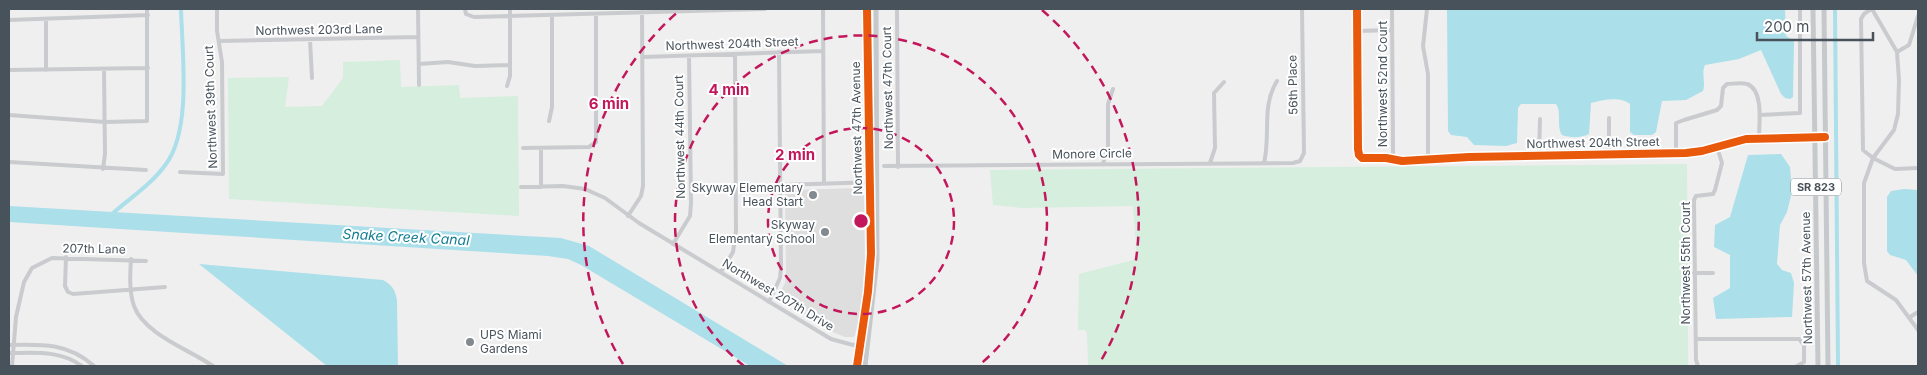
<svg xmlns="http://www.w3.org/2000/svg" width="1927" height="375" font-family="Inter,sans-serif">
  <style>
    .education { fill: #dededf }
    .green { fill: #d5eedd }
    .water { fill: #abdfea }
    .lines { fill: none; stroke-linecap: round; stroke-linejoin: round }
    .canal { stroke: #abdfea; stroke-width: 4 }
    .minor { stroke: #c9cbce; stroke-width: 4 }
    .major { stroke: #c6c9cc; stroke-width: 5 }
    .cycleway-casing { stroke: #fff; stroke-width: 11 }
    .cycleway { stroke: #e8590c; stroke-width: 8 }
    .ring { fill: none; stroke: #c2185b; stroke-width: 2.5; stroke-dasharray: 9 6 }
    .poi-dot { fill: #82898f; stroke: #fff; stroke-width: 2 }
    .labels { text-anchor: middle; stroke-width: 4; stroke-linejoin: round; paint-order: stroke }
    .shield { fill: #fff; stroke: #7e868c; stroke-width: 1 }
    .shield-label { font-size: 11px; font-weight: bold; fill: #47525b }
    .street-label { font-size: 12px; fill: #47525b; stroke: #fff }
    .poi-label { font-size: 12px; fill: #47525b; stroke: #fff; text-anchor: end }
    .water-label { font-size: 14px; font-style: italic; fill: #127e94; stroke: #fff }
    .centre { fill: #c2185b; stroke: #fff; stroke-width: 2.5 }
    .ring-label { font-size: 15px; text-anchor: middle; font-weight: bold; fill: #c2185b; stroke: #fff; stroke-width: 4; stroke-linejoin: round; paint-order: stroke }
  </style>
  <rect width="100%" height="100%" fill="#f0efef"/>
  <path class="education" d="M859 188 864 192 865 269 863 299 855 335 853 337H845L835 333 780 300 779 295 785 283 786 272 785 194 788 190Z"/>
  <path class="green" d="M400 60 401 87 459 85 460 98 518 96 519 216 229 199 228 78 289 77 285 107 322 106 343 78V62Z
    M1687 164 1688 366H1088L1087 333 1085 330H1078L1079 274 1137 259 1133 206 1022 208 993 205 990 170Z"/>
  <path class="water" d="M1447 9H1785L1786 36 1793 40 1794 43 1793 97 1790 99 1785 98 1781 94 1761 50 1739 59 1705 65C1701 74 1706 82 1703 91L1686 100 1662 101 1656 132 1652 135H1634L1630 132V104C1620 96 1602 100 1591 103L1589 134C1582 138 1570 138 1562 135 1556 126 1562 112 1556 104H1521L1518 108 1517 143 1506 146 1474 145 1467 137 1451 135 1448 131Z
    M1781 154 1790 167 1792 192 1787 212 1780 225 1777 264 1782 270 1791 273 1794 283 1792 317 1716 319 1713 298 1730 288V255L1714 247 1715 225 1730 217 1748 155Z
    M1904 189 1918 190V276L1906 260 1890 255 1887 251V197L1891 191Z
    M9 206 561 238 589 246 788 366H750L581 265 568 259 548 256 9 222Z
    M199 264 383 280C392 285 395 289 397 300L398 366H327Z"/>
  <g class="lines">
    <path class="canal" d="M1835 9 1838 366
      M112 214C130 198 152 184 166 164 192 129 182 52 181 9"/>
    <path class="minor" d="M418 9 419 85
      M465 9 466 14 474 17 765 9
      M823 9 824 184
      M897 9 898 167
      M1357 9 1358 149 1359 155 1362 158H1386L1402 161 1469 157 1686 153 1702 151 1746 139 1825 137
      M1427 9 1423 46 1428 74V158
      M1871 9 1864 14 1861 19 1863 150 1873 158 1895 169 1918 168
      M1872 9 1897 52 1899 80 1898 114 1894 130 1873 158 1864 183V263L1867 281 1896 300 1918 330
      M46 19V70
      M9 20 148 15
      M1358 31 1392 30
      M310 40 312 78
      M220 41 418 37
      M1897 52 1909 45 1918 16
      M643 57 823 51
      M419 64 448 62 475 66 510 65
      M9 70 148 68
      M507 86 510 76V9
      M9 115 105 122 147 121V9
      M1760 115 1800 113V9
      M1609 118V154
      M549 121 552 107V15
      M523 148 589 147 596 142V14
      M1676 153V123L1684 120 1717 110 1721 106 1723 88 1727 84C1732 84 1742 82 1747 84 1764 90 1759 124 1759 138
      M1539 156 1540 119
      M1391 159 1393 153 1392 9
      M9 162 146 170
      M1210 163 1215 148 1214 93 1224 82
      M1264 163C1271 134 1261 107 1277 81
      M1103 164 1108 146V104L1113 89
      M884 166 1293 163 1300 161 1304 153 1302 9
      M103 169 105 154 104 70
      M180 172 223 174 222 62 217 31V9
      M781 185 877 182
      M521 187 563 186 585 189 605 198 639 223 831 339 853 345 866 344
      M541 187V148
      M628 216 641 196 643 186 642 12
      M673 244 690 216 691 203 689 56
      M66 257 65 286 68 292 73 294 165 287
      M131 259C130 275 129 291 134 306 144 334 190 350 213 366
      M721 272 733 252 736 231 735 54
      M1694 273H1713
      M769 302 780 278 781 267 779 52
      M1910 317 1918 312
      M1696 339H1799L1804 345V362L1797 366
      M9 345C42 344 68 343 94 366
      M9 353C35 353 60 350 82 366
      M12 366 16 317 24 282 32 268 52 258 146 261
      M1698 366 1696 360 1694 200 1696 196 1713 194 1715 190 1722 163 1717 147"/>
    <path class="major" d="M1813 9 1818 366
      M1824 9 1828 366
      M857 366 868 292 871 254 867 9
      M865 366 877 260 876 9"/>
    <defs>
      <path id="cycleway" d="M1357 9 1358 149 1359 155 1362 158H1386L1402 161 1469 157 1686 153 1702 151 1746 139 1825 137
        M857 366 868 292 871 254 867 9"/>
    </defs>
    <use href="#cycleway" class="cycleway-casing"/>
    <use href="#cycleway" class="cycleway"/>
  </g>
  <g class="ring">
    <circle cx="861" cy="221" r="93"/>
    <path d="M744 366A186 186 0 1 1 978 366"/>
    <path d="M623 364A278 278 0 0 1 680 10M1042 10A278 278 0 0 1 1099 364"/>
  </g>
  <g class="poi-dot">
    <circle cx="813" cy="195" r="5"/>
    <circle cx="825" cy="232" r="5"/>
    <circle cx="470" cy="342" r="5"/>
  </g>
  <g class="labels">
    <rect class="shield" x="1791" y="178.5" width="50" height="17" rx="4"/>
    <g class="shield-label">
      <text x="1816" y="191">SR 823</text>
    </g>
    <g class="street-label">
      <text transform="translate(319 30) rotate(-1)" y="4">Northwest 203rd Lane</text>
      <text transform="translate(732 44) rotate(-2)" y="4">Northwest 204th Street</text>
      <text transform="translate(1383 84) rotate(-90)" y="4">Northwest 52nd Court</text>
      <text transform="translate(1293 85) rotate(-91)" y="4">56th Place</text>
      <text transform="translate(888 88) rotate(-91)" y="4">Northwest 47th Court</text>
      <text transform="translate(211 107) rotate(-92)" y="4">Northwest 39th Court</text>
      <text transform="translate(857 128) rotate(-91)" y="4">Northwest 47th Avenue</text>
      <text transform="translate(680 137) rotate(-91)" y="4">Northwest 44th Court</text>
      <text transform="translate(1593 143) rotate(-1)" y="4">Northwest 204th Street</text>
      <text transform="translate(1092 154) rotate(-1)" y="4">Monore Circle</text>
      <text transform="translate(94 249) rotate(1)" y="4">207th Lane</text>
      <text transform="translate(1686 263) rotate(-90)" y="4">Northwest 55th Court</text>
      <text transform="translate(1807 278) rotate(-91)" y="4">Northwest 57th Avenue</text>
      <text transform="translate(778 295) rotate(31)" y="4">Northwest 207th Drive</text>
    </g>
    <g class="poi-label">
      <text x="803" y="192">Skyway Elementary<tspan x="803" dy="14">Head Start</tspan></text>
      <text x="815" y="229">Skyway<tspan x="815" dy="14">Elementary School</tspan></text>
      <text x="480" y="339" text-anchor="start">UPS Miami<tspan x="480" dy="14">Gardens</tspan></text>
    </g>
    <g class="water-label">
      <text transform="translate(406 237) rotate(3)" y="5">Snake Creek Canal</text>
    </g>
  </g>
  <circle cx="861" cy="221" r="8" class="centre"/>
  <g class="ring-label">
    <text x="729" y="95">4 min</text>
    <text x="609" y="109">6 min</text>
    <text x="795" y="160">2 min</text>
  </g>
  <rect width="1927" height="375" fill="none" stroke="#47525b" stroke-width="20"/>
  <path d="M1757 32v8h116v-8" fill="none" stroke="#47525b" stroke-width="2.5"/>
  <text x="1764" y="32" font-size="15" fill="#47525b" stroke="#ffffff" stroke-width="4" paint-order="stroke">200 m</text>
</svg>
